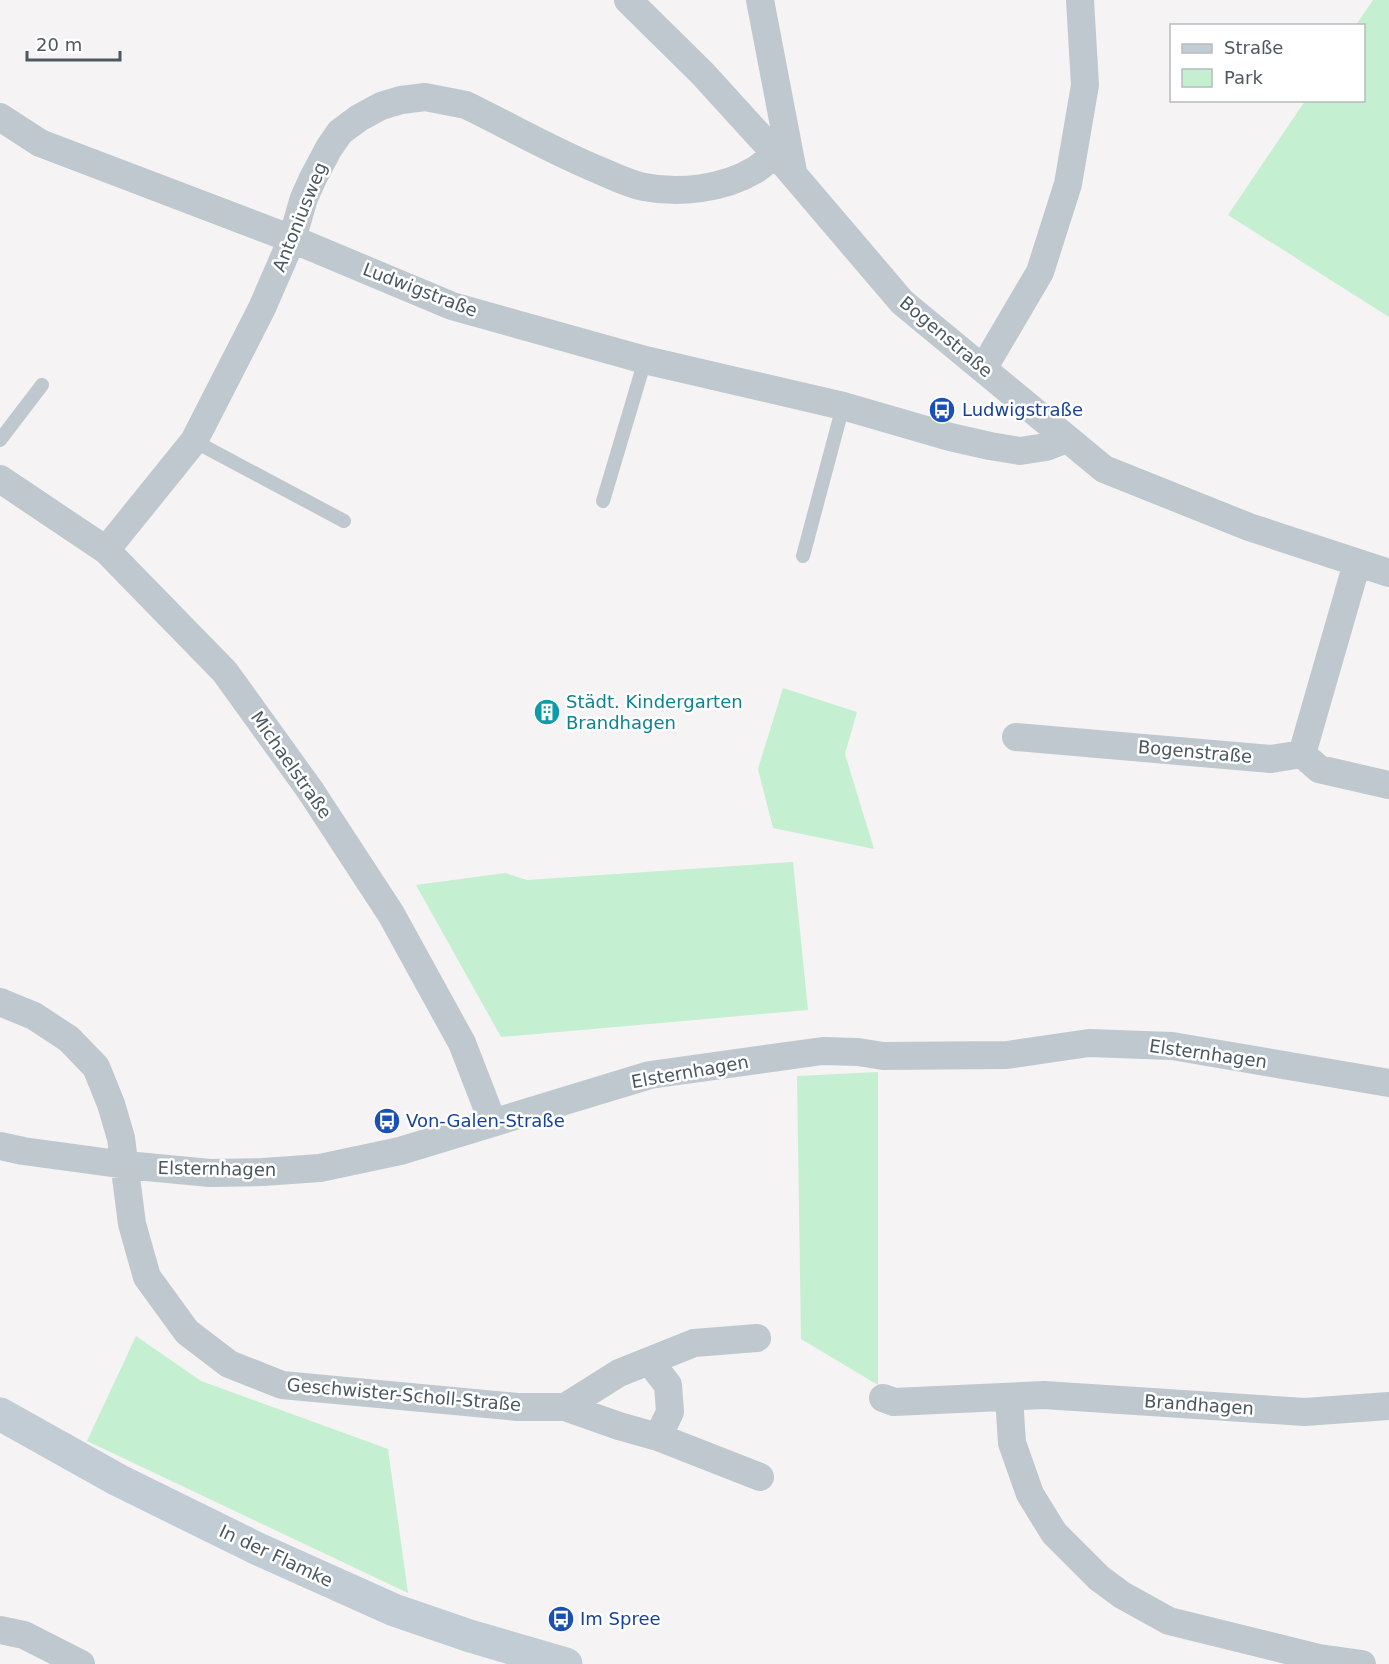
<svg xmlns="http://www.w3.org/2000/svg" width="1389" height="1664" font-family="'DejaVu Sans',sans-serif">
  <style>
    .green { fill: #c4efd1 }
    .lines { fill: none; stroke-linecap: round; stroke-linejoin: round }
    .lane { stroke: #bfc8ce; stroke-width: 14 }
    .street { stroke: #bfc8ce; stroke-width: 28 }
    .secondary { stroke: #c1ccd5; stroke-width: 33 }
    .labels { text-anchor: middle; stroke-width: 5; stroke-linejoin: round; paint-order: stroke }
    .street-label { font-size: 18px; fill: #4b5860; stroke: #fff }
    .transit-label { font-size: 18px; fill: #164399; stroke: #fff; text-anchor: start }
    .culture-label { font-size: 18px; fill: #0d838f; stroke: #fff; text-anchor: start }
  </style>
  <rect width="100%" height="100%" fill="#f5f3f3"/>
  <path class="green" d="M1373 0H1389V317L1228 215 1305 101 1364 100V26L1356 25Z
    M783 688 857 712 845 754 874 849 773 828 758 769Z
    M793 862 808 1010 501 1037 416 885 505 873 527 880Z
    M878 1072V1385L801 1339 797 1076Z
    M136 1336 201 1381 388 1449 408 1593 87 1441Z"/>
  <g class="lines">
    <path class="lane" d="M0 440 42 385
      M194 441 344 521
      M603 501 645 360
      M803 556 843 406"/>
    <path class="street" d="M628 0 703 74 775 153 902 302 1104 469 1249 527 1389 573
      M760 0 793 172
      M0 117 40 143 292 239 452 306 645 360 843 406 950 437 990 446 1020 451 1046 447 1067 439
      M983 369 1040 272 1068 184 1085 85 1080 0
      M0 479 106 550 225 672 310 790 391 914 462 1043 493 1123
      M106 550 194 441 262 308 292 239 304 198 313 178 329 148 340 132 359 118 381 106 401 100 425 97 466 105C511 127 554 152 601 171 615 177 629 184 644 187 679 194 723 189 755 170 762 166 769 158 775 153
      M1016 737 1271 759 1302 754
      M1302 754 1357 563
      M1302 754 1319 769 1389 785
      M0 1002 34 1016 69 1039 96 1067 111 1104 121 1138 132 1224 147 1277 187 1332 229 1364 282 1385 518 1407H565L619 1373 694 1343 757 1338
      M0 1146 23 1151 126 1165 210 1173 263 1172 320 1168 400 1151 650 1075 823 1051 858 1052 883 1056 1007 1055 1089 1043 1172 1046 1389 1083
      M650 1362 668 1385 670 1412 658 1437
      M1009 1397 1012 1443 1030 1494 1054 1533 1099 1578 1122 1595 1169 1621 1319 1658 1362 1664
      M883 1398 894 1402 1044 1395 1305 1412 1389 1406
      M565 1407 619 1426 658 1437 760 1477
      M0 1630 24 1635 81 1664"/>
    <path class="secondary" d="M0 1414 118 1480 258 1549 394 1610 470 1636 566 1664"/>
  </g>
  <defs>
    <symbol id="bus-disc" viewBox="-11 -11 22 22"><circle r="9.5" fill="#1a4fb4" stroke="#fff"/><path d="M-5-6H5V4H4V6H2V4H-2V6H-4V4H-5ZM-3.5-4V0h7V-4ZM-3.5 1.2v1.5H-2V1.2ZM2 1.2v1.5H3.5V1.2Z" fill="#fff"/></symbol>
    <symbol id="building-disc" viewBox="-11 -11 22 22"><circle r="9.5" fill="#0f9aa8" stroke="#fff"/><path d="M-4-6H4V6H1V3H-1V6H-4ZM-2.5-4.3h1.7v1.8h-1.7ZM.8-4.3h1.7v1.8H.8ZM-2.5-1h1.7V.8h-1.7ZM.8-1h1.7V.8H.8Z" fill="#fff"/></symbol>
  </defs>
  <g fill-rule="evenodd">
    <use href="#bus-disc" x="927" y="395" width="30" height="30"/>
    <use href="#building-disc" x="532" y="697" width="30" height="30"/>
    <use href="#bus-disc" x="372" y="1106" width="30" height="30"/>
    <use href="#bus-disc" x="546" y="1604" width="30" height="30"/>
  </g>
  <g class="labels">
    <g class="street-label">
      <text transform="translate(300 217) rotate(-68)" y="6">Antoniusweg</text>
      <text transform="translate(420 290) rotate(21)" y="6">Ludwigstraße</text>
      <text transform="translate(946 337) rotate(40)" y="6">Bogenstraße</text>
      <text transform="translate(1195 752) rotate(5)" y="6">Bogenstraße</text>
      <text transform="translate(291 765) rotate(55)" y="6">Michaelstraße</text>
      <text transform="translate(1208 1054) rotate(8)" y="6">Elsternhagen</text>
      <text transform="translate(690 1072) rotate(-10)" y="6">Elsternhagen</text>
      <text transform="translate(217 1169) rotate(1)" y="6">Elsternhagen</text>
      <text transform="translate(404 1395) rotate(5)" y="6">Geschwister-Scholl-Straße</text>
      <text transform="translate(1199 1405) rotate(4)" y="6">Brandhagen</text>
      <text transform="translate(276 1556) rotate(25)" y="6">In der Flamke</text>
    </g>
    <g class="transit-label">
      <text x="962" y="416">Ludwigstraße</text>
      <text x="406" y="1127">Von-Galen-Straße</text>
      <text x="580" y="1625">Im Spree</text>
    </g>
    <g class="culture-label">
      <text x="566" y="708">Städt. Kindergarten<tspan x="566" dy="21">Brandhagen</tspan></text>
    </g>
  </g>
  <rect x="1170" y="24" width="195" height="78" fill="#ffffff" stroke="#b7bcbf" stroke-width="1.5"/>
  <rect x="1182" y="44" width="30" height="9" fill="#c1ccd5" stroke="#b7bcbf" stroke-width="1.5"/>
  <text x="1224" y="54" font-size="18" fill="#4b5860">Straße</text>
  <rect x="1182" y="69" width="30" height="18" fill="#c4efd1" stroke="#b7bcbf" stroke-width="1.5"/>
  <text x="1224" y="84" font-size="18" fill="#4b5860">Park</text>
  <path d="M27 51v9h93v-9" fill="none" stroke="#4b5860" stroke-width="3"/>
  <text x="36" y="51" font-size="18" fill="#4b5860" stroke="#ffffff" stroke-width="4.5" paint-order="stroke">20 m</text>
</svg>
